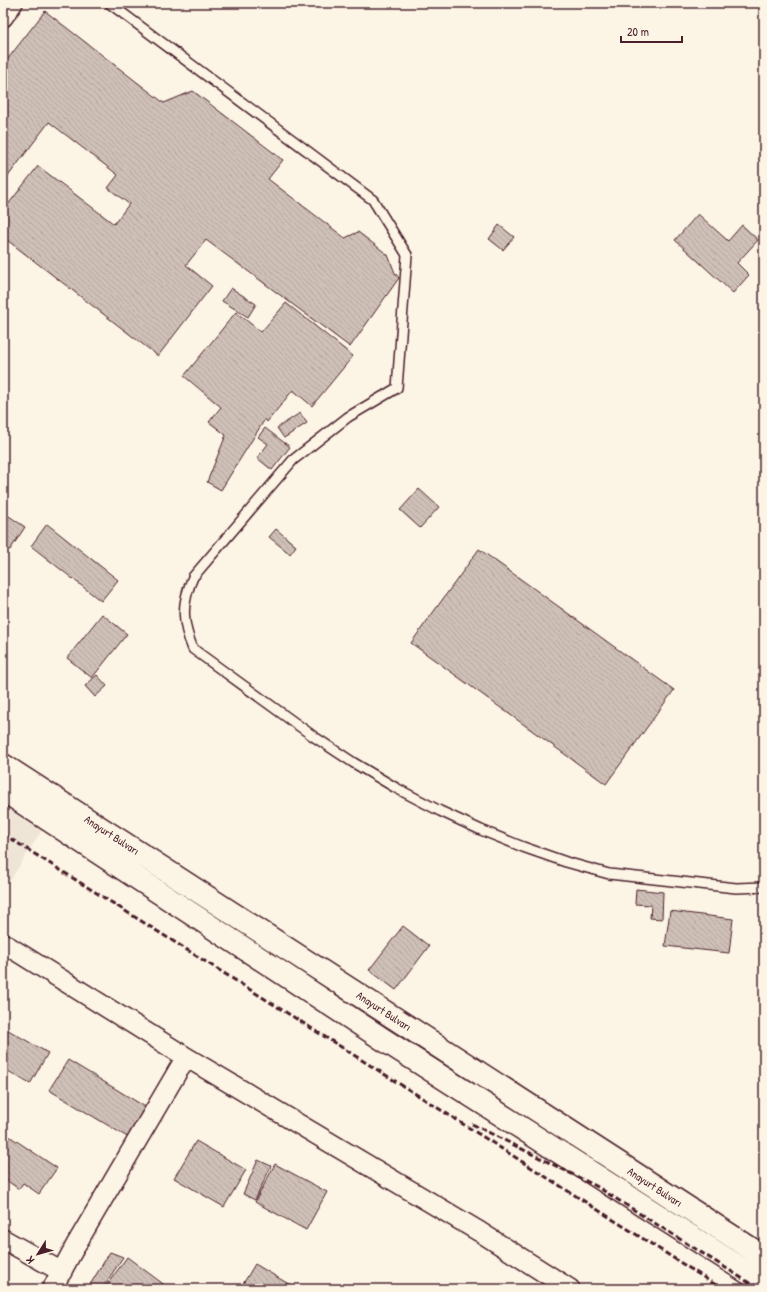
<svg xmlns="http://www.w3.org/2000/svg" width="767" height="1292" font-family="'Patrick Hand',sans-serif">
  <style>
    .built { fill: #eee5d7 }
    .building { fill: url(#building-back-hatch); stroke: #4a1f2b }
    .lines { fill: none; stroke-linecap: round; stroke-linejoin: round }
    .lane-casing { stroke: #4a1f2b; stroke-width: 12 }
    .street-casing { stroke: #4a1f2b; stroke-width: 22 }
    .secondary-casing { stroke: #4a1f2b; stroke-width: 25 }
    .lane { stroke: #fcf5e5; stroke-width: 9 }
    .street { stroke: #fcf5e5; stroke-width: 19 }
    .secondary { stroke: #fcf5e5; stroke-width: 22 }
    .rail { stroke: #4a1f2b; stroke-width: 3; stroke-dasharray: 6 3; stroke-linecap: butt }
    .labels { text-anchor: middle; stroke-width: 3.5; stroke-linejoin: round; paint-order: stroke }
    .street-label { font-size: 11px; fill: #4a1f2b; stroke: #fcf5e5 }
  </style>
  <defs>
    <pattern id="building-back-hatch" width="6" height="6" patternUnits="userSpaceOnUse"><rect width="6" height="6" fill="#cfc0b7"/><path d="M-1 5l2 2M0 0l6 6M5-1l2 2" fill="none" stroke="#b3a59e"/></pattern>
  </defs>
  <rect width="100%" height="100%" fill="#fcf5e5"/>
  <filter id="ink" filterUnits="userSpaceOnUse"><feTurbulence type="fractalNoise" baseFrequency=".025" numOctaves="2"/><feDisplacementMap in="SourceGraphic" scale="8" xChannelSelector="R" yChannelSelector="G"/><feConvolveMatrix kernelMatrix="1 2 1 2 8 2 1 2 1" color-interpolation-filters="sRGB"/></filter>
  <g filter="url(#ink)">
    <path class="built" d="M3 805 42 830 10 881 3 876Z"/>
    <path class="building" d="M45 11 164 103 193 91 283 160 268 179 345 238 358 232 388 255 395 273 399 278 350 347 206 240 186 265 212 286 158 356 3 237V211L38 166 114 224 129 204 108 188 118 175 49 122 3 183V65Z
      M698 214 728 241 742 225 758 240 737 263 749 275 733 293 675 240Z
      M499 225 514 237 503 250 489 239Z
      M231 288 256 304 248 317 222 301Z
      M286 303 353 356 312 406 293 390 267 422 265 419 221 490 207 482 226 435 209 422 221 407 184 376 236 312 261 332Z
      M300 413 307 423 284 438 277 428Z
      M265 428 290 447 272 470 257 458 268 444 258 437Z
      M419 489 439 507 420 528 400 510Z
      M3 512 25 527 10 550 3 545Z
      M47 524 118 580 101 601 31 546Z
      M276 529 296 546 290 554 269 537Z
      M479 549 674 690 606 784 411 643Z
      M102 614 127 634 92 678 67 658Z
      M97 675 107 686 95 697 85 686Z
      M636 889 663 892 662 919 650 918 651 905 635 904Z
      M670 911 733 919 729 953 665 946Z
      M403 926 429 946 396 990 369 970Z
      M3 1027 48 1053 30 1084 3 1068Z
      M68 1060 152 1111 134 1141 49 1090Z
      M3 1132 57 1168 39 1194 23 1183 19 1189 3 1178Z
      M196 1141 246 1170 224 1207 174 1178Z
      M258 1160 271 1166 255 1200 243 1194Z
      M275 1164 327 1192 306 1230 255 1202Z
      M110 1252 123 1257 102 1289H91L88 1288Z
      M127 1257 170 1289H104Z
      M255 1264 297 1289H240Z"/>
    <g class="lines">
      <defs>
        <path id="lane" d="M109 3 373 200 407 255 397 388 348 417 293 460 193 577C181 604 182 623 193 649L313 736 354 763 396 788 440 811 481 830 523 847 566 862 609 874 736 888 764 887"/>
        <path id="street" d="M3 17 13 3
          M3 943 186 1057 480 1232 570 1289
          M3 1239 62 1272
          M52 1289 77 1243 186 1057"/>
        <path id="secondary" d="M3 765 764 1257
          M3 790 384 1040 764 1283"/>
      </defs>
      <use href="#lane" class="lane-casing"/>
      <use href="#street" class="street-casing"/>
      <use href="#secondary" class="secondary-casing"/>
      <use href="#lane" class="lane"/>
      <use href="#street" class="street"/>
      <use href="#secondary" class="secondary"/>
      <path class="rail" d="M3 834 430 1103 722 1289
        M472 1124 596 1186 759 1289"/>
    </g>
  </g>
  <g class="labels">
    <g class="street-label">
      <text transform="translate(112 835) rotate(33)" y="4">Anayurt Bulvarı</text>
      <text transform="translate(384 1011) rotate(33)" y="4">Anayurt Bulvarı</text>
      <text transform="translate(655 1187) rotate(33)" y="4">Anayurt Bulvarı</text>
    </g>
  </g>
  <rect width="767" height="1292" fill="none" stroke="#fcf5e5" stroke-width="16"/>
  <rect x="8" y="8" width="751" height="1276" fill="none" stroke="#4a1f2b" stroke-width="1.5" filter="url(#ink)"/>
  <g transform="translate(38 1254) rotate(233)" stroke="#fcf5e5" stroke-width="3" paint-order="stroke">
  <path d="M0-3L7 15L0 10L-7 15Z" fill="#4a1f2b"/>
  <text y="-6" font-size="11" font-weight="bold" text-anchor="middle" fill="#4a1f2b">K</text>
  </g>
  <path d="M621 36v6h61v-6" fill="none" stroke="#4a1f2b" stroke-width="2"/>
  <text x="627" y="36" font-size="12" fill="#4a1f2b" stroke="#fcf5e5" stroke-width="3" paint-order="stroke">20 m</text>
</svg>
